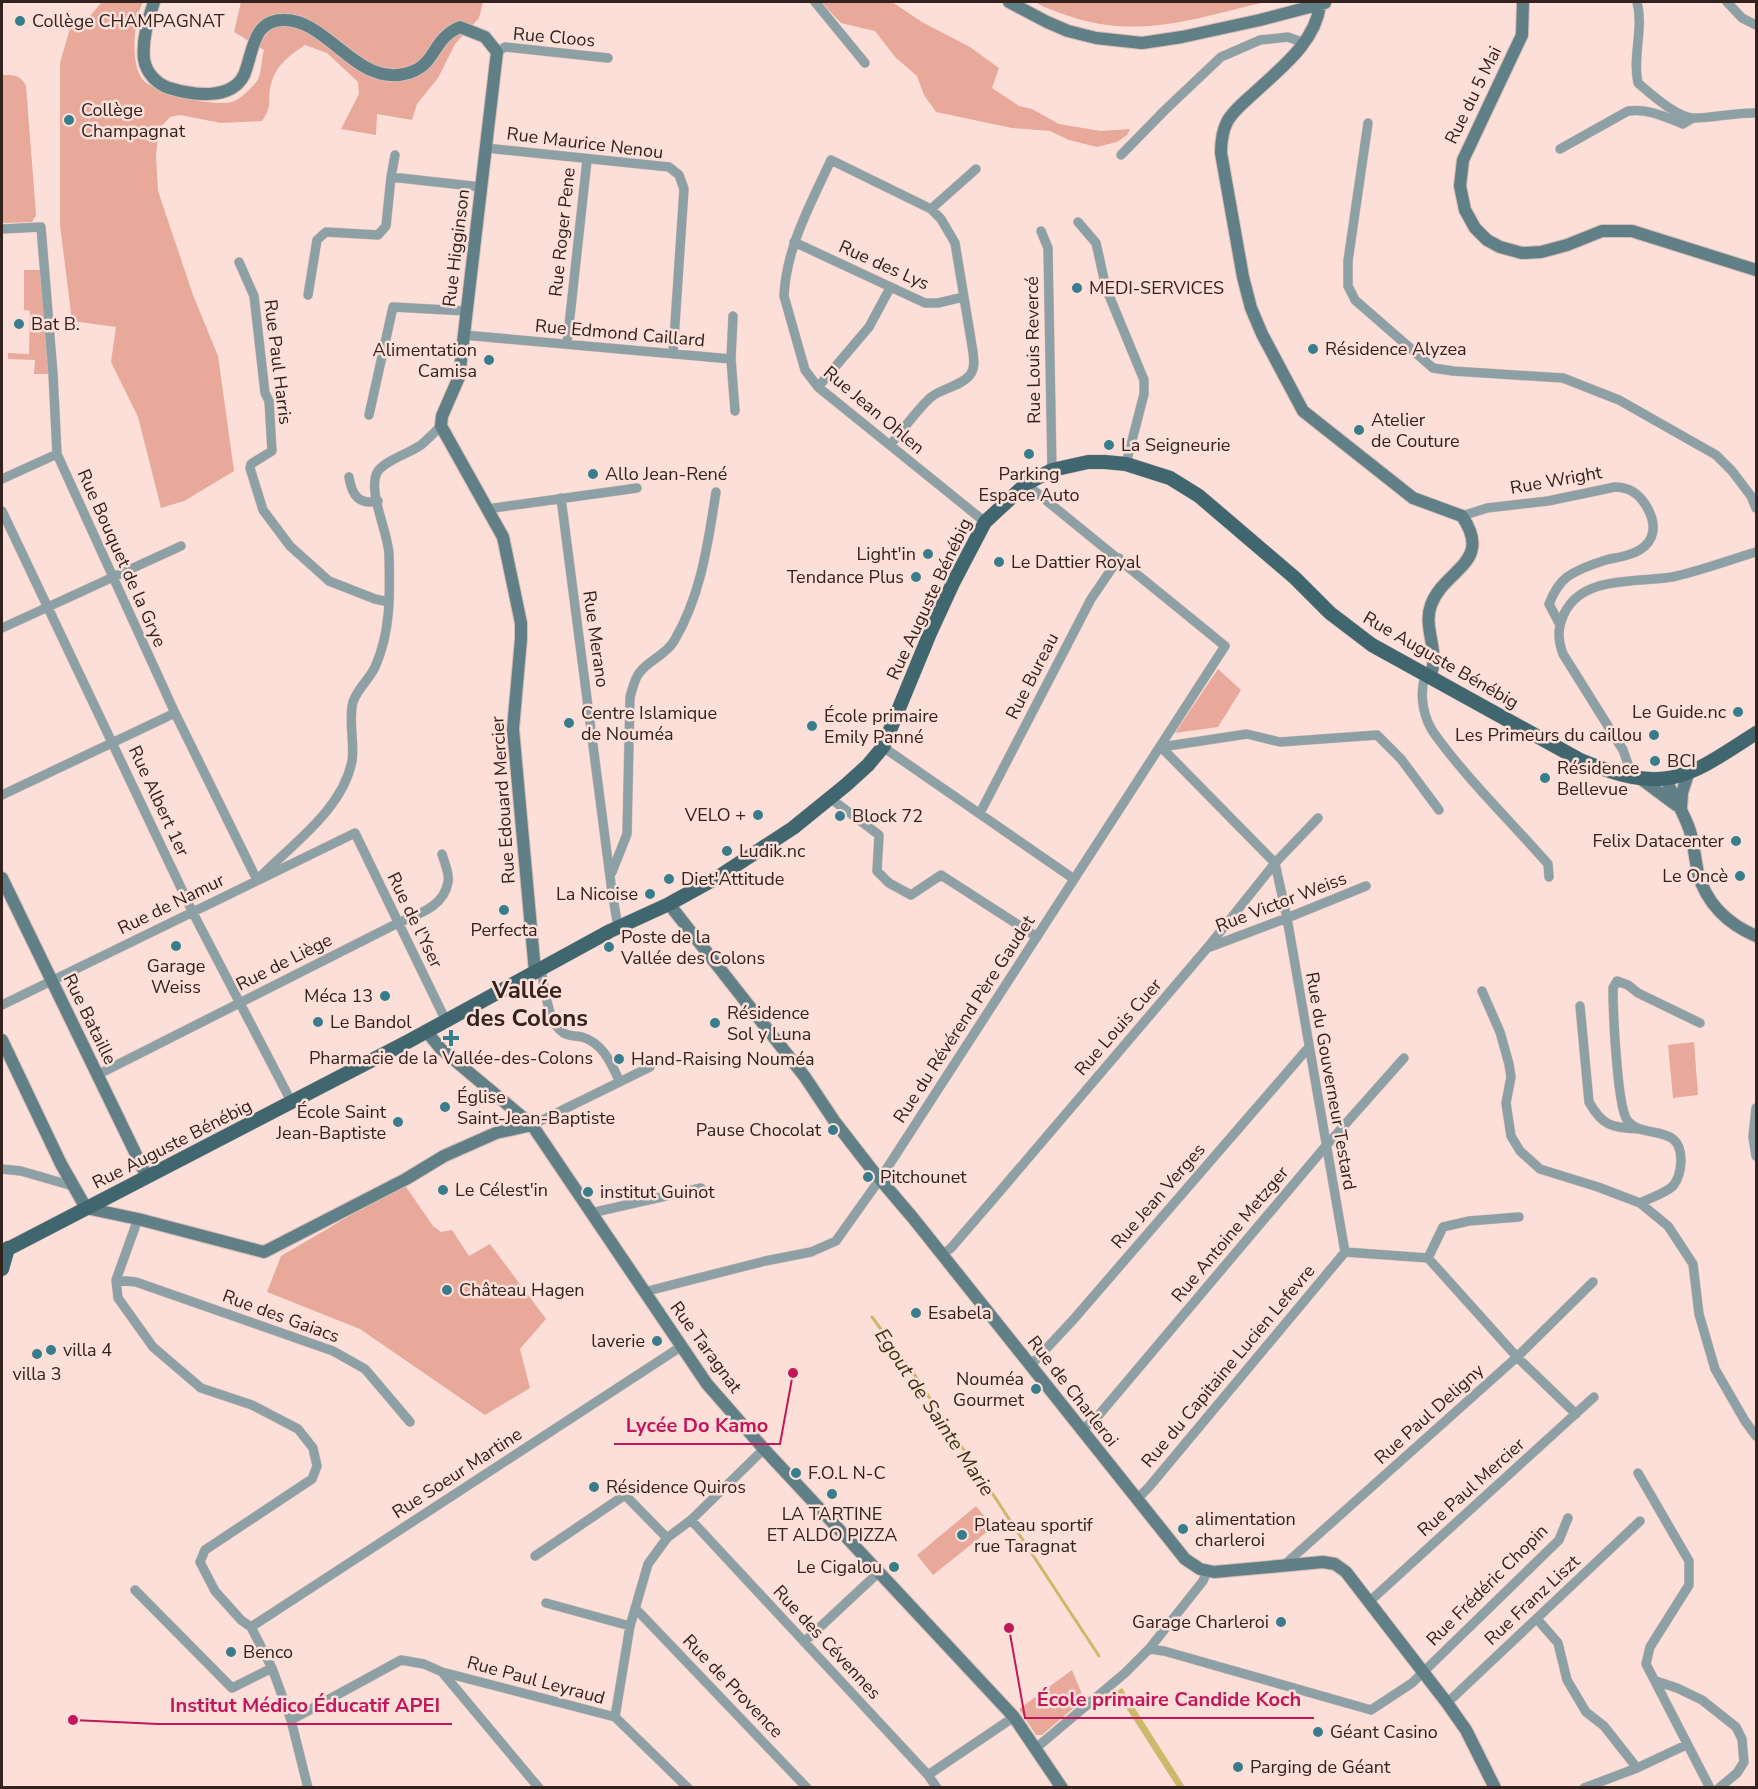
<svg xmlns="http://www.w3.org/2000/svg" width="1758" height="1789" font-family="'Nunito Sans',sans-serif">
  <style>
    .green { fill: #e8a99a }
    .water { fill: #ceb86b }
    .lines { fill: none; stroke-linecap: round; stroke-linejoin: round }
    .stream { stroke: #ceb86b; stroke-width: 3 }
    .street-casing { stroke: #d7bdb7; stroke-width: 10 }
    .secondary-casing { stroke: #d7bdb7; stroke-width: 14 }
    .primary-casing { stroke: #d7bdb7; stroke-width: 15 }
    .street { stroke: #8ca0a5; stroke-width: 9 }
    .secondary { stroke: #607f86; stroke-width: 12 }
    .primary { stroke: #40666f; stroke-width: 14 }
    .poi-dot { fill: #387d8b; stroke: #fbdfd8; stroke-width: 2 }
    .labels { text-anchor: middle; stroke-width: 5; stroke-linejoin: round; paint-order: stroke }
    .poi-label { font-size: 18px; fill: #33221e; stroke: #fbdfd8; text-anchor: start }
    .street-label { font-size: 18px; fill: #33221e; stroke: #fbdfd8 }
    .water-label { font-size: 20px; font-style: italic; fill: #3c3210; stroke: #fbdfd8 }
    .district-label { font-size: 24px; font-weight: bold; fill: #33221e; stroke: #fbdfd8 }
    .leader { fill: none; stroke: #c2185b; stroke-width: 2 }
    .callout-dot { fill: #c2185b; stroke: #fbdfd8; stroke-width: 2 }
    .callout-label { font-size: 20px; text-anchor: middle; font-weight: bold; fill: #c2185b; stroke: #fbdfd8; stroke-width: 5; stroke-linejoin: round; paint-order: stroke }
  </style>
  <rect width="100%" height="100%" fill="#fbdfd8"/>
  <path class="green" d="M102 2H143C134 18 129 66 144 81 158 94 214 107 232 102 240 100 252 88 257 81 262 74 261 59 264 50L234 32 241 2H483L479 18 455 44 438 78 417 104 412 120 377 114 376 135 341 129 359 94 358 82 327 53 305 45C286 58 274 67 270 89 268 105 272 106 262 121L221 123 180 115 170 117 159 129 156 155 158 191 193 295 218 356 234 471 184 501 161 508 138 417 111 362 116 327 72 321 60 225V63L70 28 78 20 90 16Z
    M821 2H892L922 22 970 47 999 68 992 88 1019 106 1032 109 1059 124 1101 131 1130 129 1127 135 1117 142 1097 147 1069 140 1050 131 1012 128 936 112 924 95 917 76 896 58 875 31 841 23Z
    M1035 2H1265C1197 18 1139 40 1069 16 1057 12 1045 8 1035 2Z
    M2 75C13 75 20 74 26 86L36 215 32 222 2 223Z
    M24 270H44L53 374H34L35 360 8 359V353L29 354 30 311 24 310Z
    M1218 669 1241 690 1218 727 1175 733Z
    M1694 1042 1698 1095 1673 1098 1668 1045Z
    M404 1184 433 1226 441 1232 452 1230 469 1256 490 1244 546 1319 520 1349 530 1388 485 1415 360 1329 267 1292 281 1256Z
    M976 1506 993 1527 933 1575 917 1555Z
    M1072 1670 1084 1699 1042 1735H1036L1019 1709Z"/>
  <path class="water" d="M1122 1688 1185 1787H1177L1116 1692Z"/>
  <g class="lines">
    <path class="stream" d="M872 1317 916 1377 1099 1656"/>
    <defs>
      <path id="street" d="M815 2 865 63
        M1637 2C1644 29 1632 56 1638 83 1651 94 1677 118 1694 118 1715 118 1736 112 1756 113
        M1727 2 1742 18 1756 25
        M497 52 505 47 608 58
        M1368 123 1348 261V286L1355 300 1433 368 1453 371 1563 378 1619 400 1716 455 1732 471 1751 496 1756 508
        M486 148 669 167 679 175 684 189 673 354
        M1560 149 1628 111C1648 108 1665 117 1683 124L1693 118
        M1121 155 1165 110 1221 57 1260 40 1288 37 1304 43
        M391 177 395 155
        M931 209 976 169
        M1078 222 1096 243 1106 288 1144 380V394L1126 464
        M2 229 41 227 53 374 57 454 175 713 257 880
        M1041 231 1048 248 1052 470
        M794 242 925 303H938L963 297
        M239 262 254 296 265 393 269 401 272 451 251 464 250 468 263 510 290 546 329 581 375 599 389 602
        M308 295 317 240 326 232 378 235 386 226 391 177 481 187
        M464 335 731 359 733 316
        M567 344 587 160
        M731 359 735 411
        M818 387 869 327 890 288
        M369 415 393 307 466 311
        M890 445C903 430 915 412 930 398 941 388 960 387 970 375 975 368 974 361 973 352L955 243 941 219 931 209 831 160C811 203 786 248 784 296L805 370 818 387 985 522
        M349 477C352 496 359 505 378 501
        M2 479 57 454
        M561 498 612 892 617 921 620 927
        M487 509 637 488
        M2 511 193 913 292 1103
        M1462 516 1487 508 1548 501 1615 487C1628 487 1638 493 1645 504 1661 529 1653 549 1624 556 1618 558 1612 558 1606 560 1593 564 1578 569 1567 577 1559 583 1553 594 1549 604L1559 623
        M2 628 181 546
        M1425 676C1419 695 1423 719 1436 736 1469 781 1511 822 1548 864L1549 877
        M883 747 1074 879
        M1161 747 1275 863 1287 918 1345 1252 1428 1258 1517 1357 1576 1414
        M1161 747 1247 734 1280 742 1377 735 1401 759 1439 810
        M1629 777 1628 764 1623 750 1563 654C1558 640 1557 629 1564 614 1582 575 1636 583 1672 577 1700 571 1729 560 1756 552
        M2 795 175 713
        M830 798 879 835 877 871 889 883 911 895 941 875 1037 937
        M980 813 1091 599 1119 558
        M612 872 627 834 630 697C633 688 634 679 640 672 649 660 666 655 674 641 701 596 708 543 716 492
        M263 874C295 842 343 808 352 761 355 742 348 721 353 702 357 689 369 680 375 667 391 632 390 593 389 555 389 534 366 489 378 471 386 460 410 453 421 445 428 439 435 432 441 426
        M1210 947 1287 918 1366 886
        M541 969C544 985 548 1020 560 1030 567 1037 573 1035 582 1037 603 1043 611 1063 620 1082
        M1482 991 1500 1032 1509 1064 1511 1077 1506 1103 1511 1136 1520 1151 1540 1169 1598 1187 1640 1203 1668 1226 1693 1264 1699 1314 1715 1369 1745 1421 1756 1436
        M2 1005 355 833 446 1021
        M1580 1006 1589 1102C1603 1127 1612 1127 1638 1129
        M97 1075 398 923C418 914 444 907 448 882 450 874 444 862 442 854
        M1756 1108 1753 1137 1756 1156
        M532 1125 650 1067
        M2 1169 21 1171 73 1186
        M1640 1203C1650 1198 1666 1193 1673 1186 1682 1175 1685 1149 1673 1139 1660 1129 1638 1135 1627 1120 1617 1105 1613 1010 1613 988L1617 981 1628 985 1638 993 1700 1023
        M591 1213 701 1188
        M138 1219 116 1280 118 1298 153 1347 201 1388 252 1405 298 1429 313 1448 317 1466 312 1479 205 1550 200 1562 215 1591 241 1620 251 1627 272 1668 291 1720 308 1788
        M942 1255 951 1248 995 1197 1208 947 1275 863 1318 818
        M1428 1258 1443 1227 1469 1221 1519 1217
        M116 1280 136 1282 333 1351 365 1369 410 1422
        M644 1292 765 1261 811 1252 836 1241 880 1179 1225 646 1026 484
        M1031 1365 1073 1320 1309 1047
        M1081 1431 1098 1416 1325 1147 1404 1058
        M1638 1473 1689 1561V1585L1650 1647 1646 1664 1710 1788
        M1136 1500 1149 1487 1345 1252
        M691 1520 928 1775 937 1788
        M535 1556 625 1495 667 1538
        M1283 1566 1517 1357 1593 1282
        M135 1590 232 1688 272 1668
        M1370 1601 1594 1397
        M546 1603 630 1626
        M635 1608 807 1788
        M1537 1619 1558 1643 1567 1680 1586 1712 1604 1726 1637 1768
        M251 1627 682 1346
        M804 1642 878 1573
        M1149 1649 1164 1651 1371 1710 1412 1683 1559 1540 1568 1518
        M442 1672 539 1788
        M1656 1681 1677 1688 1702 1700 1736 1727 1742 1739 1744 1762 1737 1773 1719 1788
        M1447 1703 1640 1521
        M615 1717 688 1788
        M291 1720 401 1660 424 1664 442 1672 615 1717 630 1626 648 1564 667 1538 691 1520 764 1449
        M1036 1748 1125 1673 1149 1649 1203 1581 1207 1571
        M928 1775 1014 1717
        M1584 1788 1637 1768 1686 1745"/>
      <path id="secondary" d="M154 2C148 20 142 40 144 59 146 73 157 84 169 88 192 95 231 101 244 75 253 54 252 21 282 20 329 17 360 96 416 70 436 60 434 38 460 27L485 37 497 52 459 377 442 416 441 426 503 537 521 623V639L513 729 535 972
        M1009 2 1047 22 1068 31 1096 38 1142 43 1182 37 1260 20 1325 3
        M1523 2 1522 35 1463 160 1460 186 1465 210 1475 228 1487 240 1500 247 1522 253 1541 252 1567 245 1602 231H1632L1756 270
        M1320 5C1315 44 1278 70 1252 95 1243 103 1232 112 1227 122 1222 132 1221 143 1221 153L1243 277 1251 308 1262 334 1303 411 1413 498 1462 516C1494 563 1444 569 1431 605 1422 629 1442 654 1429 678
        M1641 779 1676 805
        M1666 780C1674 797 1684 813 1690 831 1694 845 1695 859 1698 873 1706 903 1728 924 1756 936
        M1681 809 1682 793 1688 774
        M2 878 147 1177
        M669 904 805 1077 835 1122 873 1171 913 1218 1185 1559 1200 1569 1214 1572 1323 1562 1335 1564 1346 1572 1447 1703 1466 1730 1495 1788
        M426 1031 441 1049 532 1125 707 1384 764 1449 1014 1717 1062 1788
        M2 1040 61 1164 86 1208 138 1219 264 1252 406 1179 444 1156 496 1133 532 1125"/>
      <path id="primary" d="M2 1252 409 1041 610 931 669 904 718 877 793 828 846 785 868 765 883 747 930 633 953 583 985 522 1026 484 1052 470 1088 462H1105L1126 464 1170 478 1199 496 1295 578 1330 613 1372 645 1580 760C1665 795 1684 780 1756 733
        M2 1269 8 1248"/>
    </defs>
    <use href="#street" class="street-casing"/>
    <use href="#secondary" class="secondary-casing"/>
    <use href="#primary" class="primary-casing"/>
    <use href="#street" class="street"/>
    <use href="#secondary" class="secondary"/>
    <use href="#primary" class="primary"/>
  </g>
  <g class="poi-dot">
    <circle cx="20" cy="21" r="6"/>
    <circle cx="69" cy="120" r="6"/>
    <circle cx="1077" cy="288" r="6"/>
    <circle cx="19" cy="324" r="6"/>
    <circle cx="1313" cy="349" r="6"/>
    <circle cx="489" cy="360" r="6"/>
    <circle cx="1359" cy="430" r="6"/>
    <circle cx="1109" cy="445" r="6"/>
    <circle cx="1029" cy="454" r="6"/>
    <circle cx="593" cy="474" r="6"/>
    <circle cx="928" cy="554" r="6"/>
    <circle cx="999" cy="562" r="6"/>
    <circle cx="916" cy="577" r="6"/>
    <circle cx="1738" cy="712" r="6"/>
    <circle cx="569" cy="723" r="6"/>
    <circle cx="812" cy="726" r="6"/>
    <circle cx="1654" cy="735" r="6"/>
    <circle cx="1655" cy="761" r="6"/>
    <circle cx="1545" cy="778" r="6"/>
    <circle cx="758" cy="815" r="6"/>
    <circle cx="840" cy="816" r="6"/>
    <circle cx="1736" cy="841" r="6"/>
    <circle cx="727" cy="851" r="6"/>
    <circle cx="1740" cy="876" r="6"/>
    <circle cx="669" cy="879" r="6"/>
    <circle cx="650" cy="894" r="6"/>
    <circle cx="504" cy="910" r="6"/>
    <circle cx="176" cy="946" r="6"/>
    <circle cx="609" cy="947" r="6"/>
    <circle cx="385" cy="996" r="6"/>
    <circle cx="318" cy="1022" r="6"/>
    <circle cx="715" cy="1023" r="6"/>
    <path d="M448 1029h6v6h6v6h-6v6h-6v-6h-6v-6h6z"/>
    <circle cx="619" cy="1059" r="6"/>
    <circle cx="445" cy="1107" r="6"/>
    <circle cx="398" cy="1122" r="6"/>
    <circle cx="833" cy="1130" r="6"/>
    <circle cx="868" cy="1177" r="6"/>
    <circle cx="443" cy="1190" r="6"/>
    <circle cx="588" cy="1192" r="6"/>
    <circle cx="447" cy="1290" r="6"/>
    <circle cx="916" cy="1313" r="6"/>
    <circle cx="657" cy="1341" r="6"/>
    <circle cx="51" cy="1350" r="6"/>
    <circle cx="37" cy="1354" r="6"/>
    <circle cx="1036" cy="1389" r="6"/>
    <circle cx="796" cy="1473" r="6"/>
    <circle cx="594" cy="1487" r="6"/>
    <circle cx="832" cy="1494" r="6"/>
    <circle cx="1183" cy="1529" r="6"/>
    <circle cx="962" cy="1535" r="6"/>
    <circle cx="894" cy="1567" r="6"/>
    <circle cx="1281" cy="1622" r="6"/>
    <circle cx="231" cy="1652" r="6"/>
    <circle cx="1318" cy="1732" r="6"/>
    <circle cx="1238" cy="1767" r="6"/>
  </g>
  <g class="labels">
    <g class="poi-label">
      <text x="32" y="27">Collège CHAMPAGNAT</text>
      <text x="81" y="116">Collège<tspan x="81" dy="21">Champagnat</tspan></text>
      <text x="1089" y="294">MEDI-SERVICES</text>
      <text x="31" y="330">Bat B.</text>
      <text x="1325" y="355">Résidence Alyzea</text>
      <text x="477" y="356" text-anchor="end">Alimentation<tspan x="477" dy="21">Camisa</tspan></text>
      <text x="1371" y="426">Atelier<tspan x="1371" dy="21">de Couture</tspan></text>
      <text x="1121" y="451">La Seigneurie</text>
      <text x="605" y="480">Allo Jean-René</text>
      <text x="1029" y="480" text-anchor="middle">Parking<tspan x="1029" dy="21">Espace Auto</tspan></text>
      <text x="916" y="560" text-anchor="end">Light'in</text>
      <text x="1011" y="568">Le Dattier Royal</text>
      <text x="904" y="583" text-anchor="end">Tendance Plus</text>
      <text x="1726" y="718" text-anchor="end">Le Guide.nc</text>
      <text x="581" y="719">Centre Islamique<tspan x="581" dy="21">de Nouméa</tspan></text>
      <text x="824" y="722">École primaire<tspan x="824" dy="21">Emily Panné</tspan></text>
      <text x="1642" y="741" text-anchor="end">Les Primeurs du caillou</text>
      <text x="1667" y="767">BCI</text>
      <text x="1557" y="774">Résidence<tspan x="1557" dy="21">Bellevue</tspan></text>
      <text x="746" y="821" text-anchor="end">VELO +</text>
      <text x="852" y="822">Block 72</text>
      <text x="1724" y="847" text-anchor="end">Felix Datacenter</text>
      <text x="739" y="857">Ludik.nc</text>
      <text x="1728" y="882" text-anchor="end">Le Oncè</text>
      <text x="681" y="885">Diet'Attitude</text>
      <text x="638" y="900" text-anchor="end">La Nicoise</text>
      <text x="504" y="936" text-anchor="middle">Perfecta</text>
      <text x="621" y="943">Poste de la<tspan x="621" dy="21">Vallée des Colons</tspan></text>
      <text x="176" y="972" text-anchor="middle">Garage<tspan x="176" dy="21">Weiss</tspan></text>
      <text x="373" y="1002" text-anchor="end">Méca 13</text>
      <text x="727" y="1019">Résidence<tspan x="727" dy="21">Sol y Luna</tspan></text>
      <text x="330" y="1028">Le Bandol</text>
      <text x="451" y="1064" text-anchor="middle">Pharmacie de la Vallée-des-Colons</text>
      <text x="631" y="1065">Hand-Raising Nouméa</text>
      <text x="457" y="1103">Église<tspan x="457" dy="21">Saint-Jean-Baptiste</tspan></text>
      <text x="386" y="1118" text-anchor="end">École Saint<tspan x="386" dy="21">Jean-Baptiste</tspan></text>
      <text x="821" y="1136" text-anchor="end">Pause Chocolat</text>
      <text x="880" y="1183">Pitchounet</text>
      <text x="455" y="1196">Le Célest'in</text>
      <text x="600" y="1198">institut Guinot</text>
      <text x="459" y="1296">Château Hagen</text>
      <text x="928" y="1319">Esabela</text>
      <text x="645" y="1347" text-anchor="end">laverie</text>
      <text x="63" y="1356">villa 4</text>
      <text x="37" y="1380" text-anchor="middle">villa 3</text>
      <text x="1024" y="1385" text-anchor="end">Nouméa<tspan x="1024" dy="21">Gourmet</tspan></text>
      <text x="808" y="1479">F.O.L N-C</text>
      <text x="606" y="1493">Résidence Quiros</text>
      <text x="832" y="1520" text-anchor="middle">LA TARTINE<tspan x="832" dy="21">ET ALDO PIZZA</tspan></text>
      <text x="1195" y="1525">alimentation<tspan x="1195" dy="21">charleroi</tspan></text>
      <text x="974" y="1531">Plateau sportif<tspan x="974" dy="21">rue Taragnat</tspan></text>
      <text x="882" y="1573" text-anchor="end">Le Cigalou</text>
      <text x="1269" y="1628" text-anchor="end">Garage Charleroi</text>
      <text x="243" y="1658">Benco</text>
      <text x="1330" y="1738">Géant Casino</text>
      <text x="1250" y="1773">Parging de Géant</text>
    </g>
    <g class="street-label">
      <text transform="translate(554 37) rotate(5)" y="6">Rue Cloos</text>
      <text transform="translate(1473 95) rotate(-64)" y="6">Rue du 5 Mai</text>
      <text transform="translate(585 143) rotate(7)" y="6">Rue Maurice Nenou</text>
      <text transform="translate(562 232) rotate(-84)" y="6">Rue Roger Pene</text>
      <text transform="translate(456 248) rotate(-83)" y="6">Rue Higginson</text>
      <text transform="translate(884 265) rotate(24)" y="6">Rue des Lys</text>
      <text transform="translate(620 333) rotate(5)" y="6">Rue Edmond Caillard</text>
      <text transform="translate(1033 350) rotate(-91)" y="6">Rue Louis Revercé</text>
      <text transform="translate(278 362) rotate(83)" y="6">Rue Paul Harris</text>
      <text transform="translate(874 410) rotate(40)" y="6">Rue Jean Ohlen</text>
      <text transform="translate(1556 480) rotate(-10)" y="6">Rue Wright</text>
      <text transform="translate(122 558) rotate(66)" y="6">Rue Bouquet de la Grye</text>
      <text transform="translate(929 599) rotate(-65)" y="6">Rue Auguste Bénébig</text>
      <text transform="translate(596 639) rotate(82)" y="6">Rue Merano</text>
      <text transform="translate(1441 660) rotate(30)" y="6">Rue Auguste Bénébig</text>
      <text transform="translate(1032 676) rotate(-63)" y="6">Rue Bureau</text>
      <text transform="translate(503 800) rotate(-94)" y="6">Rue Edouard Mercier</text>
      <text transform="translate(159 801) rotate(65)" y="6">Rue Albert 1er</text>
      <text transform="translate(1281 902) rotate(-21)" y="6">Rue Victor Weiss</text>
      <text transform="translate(171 904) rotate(-26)" y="6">Rue de Namur</text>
      <text transform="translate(415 920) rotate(64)" y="6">Rue de l'Yser</text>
      <text transform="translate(284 962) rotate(-27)" y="6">Rue de Liège</text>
      <text transform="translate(90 1019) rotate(64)" y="6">Rue Bataille</text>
      <text transform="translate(964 1019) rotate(-57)" y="6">Rue du Révérend Père Gaudet</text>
      <text transform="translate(1118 1027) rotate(-49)" y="6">Rue Louis Cuer</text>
      <text transform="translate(1331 1081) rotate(80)" y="6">Rue du Gouverneur Testard</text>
      <text transform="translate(172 1144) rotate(-27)" y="6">Rue Auguste Bénébig</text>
      <text transform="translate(1158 1196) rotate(-49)" y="6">Rue Jean Verges</text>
      <text transform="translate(1230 1234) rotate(-50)" y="6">Rue Antoine Metzger</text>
      <text transform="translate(281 1316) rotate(20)" y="6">Rue des Gaiacs</text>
      <text transform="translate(706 1347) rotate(54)" y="6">Rue Taragnat</text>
      <text transform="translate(1228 1366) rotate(-50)" y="6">Rue du Capitaine Lucien Lefevre</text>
      <text transform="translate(1073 1391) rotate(52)" y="6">Rue de Charleroi</text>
      <text transform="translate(1429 1414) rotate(-42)" y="6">Rue Paul Deligny</text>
      <text transform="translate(457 1473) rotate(-33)" y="6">Rue Soeur Martine</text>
      <text transform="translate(1471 1487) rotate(-42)" y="6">Rue Paul Mercier</text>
      <text transform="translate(1487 1585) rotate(-45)" y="6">Rue Frédéric Chopin</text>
      <text transform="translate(1532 1600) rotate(-43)" y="6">Rue Franz Liszt</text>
      <text transform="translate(827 1642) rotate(47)" y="6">Rue des Cévennes</text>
      <text transform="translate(536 1680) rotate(15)" y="6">Rue Paul Leyraud</text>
      <text transform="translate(733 1686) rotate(46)" y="6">Rue de Provence</text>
    </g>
    <g class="water-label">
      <text transform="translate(935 1412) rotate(56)" y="7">Egout de Sainte Marie</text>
    </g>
    <g class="district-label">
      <text x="527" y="998">Vallée<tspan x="527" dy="28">des Colons</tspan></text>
    </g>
  </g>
  <path class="leader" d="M793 1373L780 1444H614M1009 1628L1025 1718H1314M73 1720L158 1724H452"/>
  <g class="callout-dot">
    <circle cx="793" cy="1373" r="6"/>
    <circle cx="1009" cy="1628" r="6"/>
    <circle cx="73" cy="1720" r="6"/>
  </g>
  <g class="callout-label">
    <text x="697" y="1432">Lycée Do Kamo</text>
    <text x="1169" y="1706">École primaire Candide Koch</text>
    <text x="305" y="1712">Institut Médico Éducatif APEI</text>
  </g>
  <rect width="1758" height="1789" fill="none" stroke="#33221e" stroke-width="6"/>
</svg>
